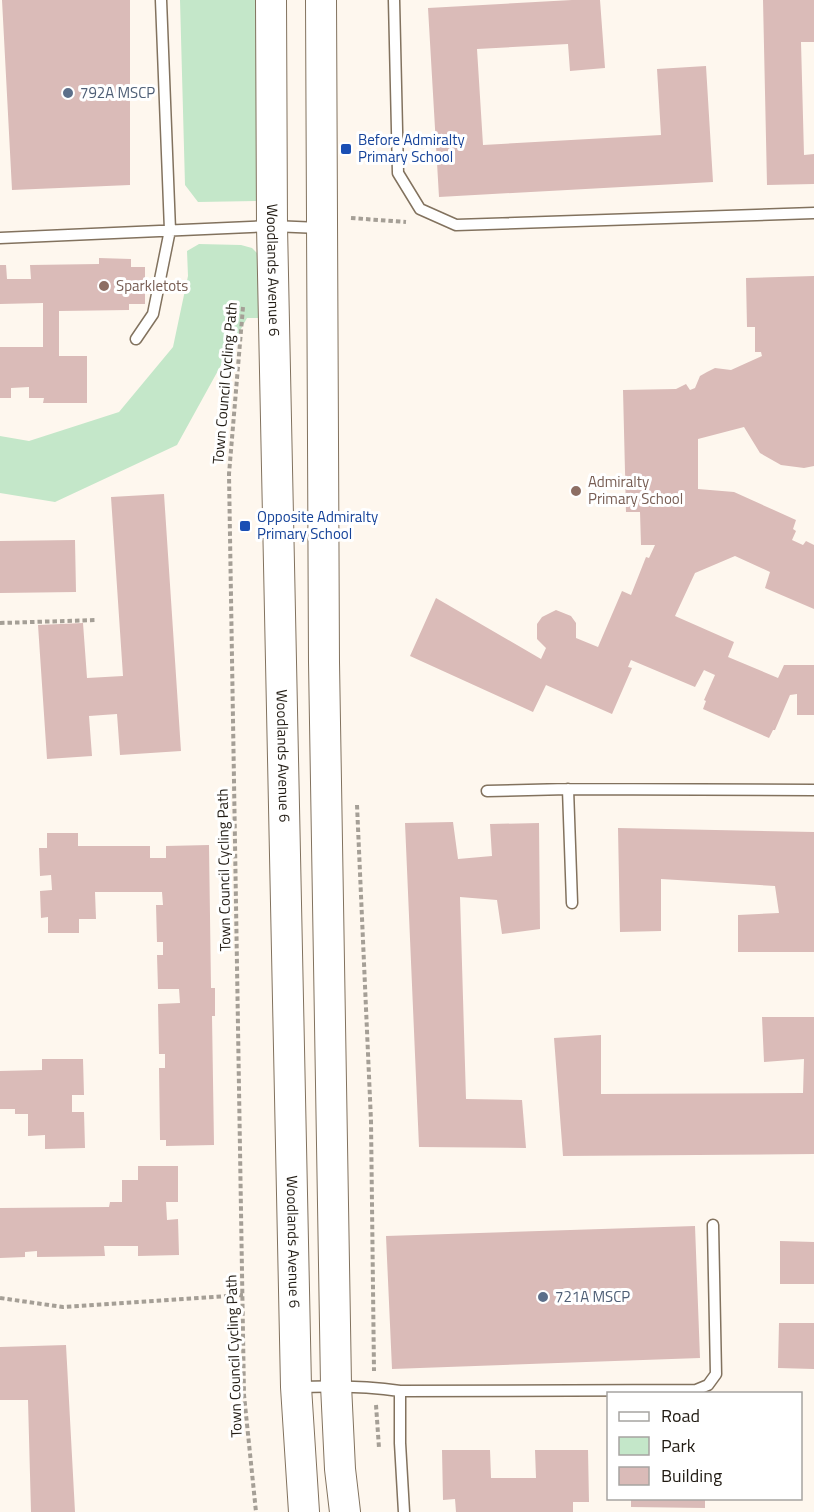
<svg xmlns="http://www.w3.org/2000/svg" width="814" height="1512" font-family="'Titillium Web',sans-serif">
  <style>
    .green { fill: #c4e7c9 }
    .building { fill: #dabbb8 }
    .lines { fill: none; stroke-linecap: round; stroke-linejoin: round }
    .lane-casing { stroke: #82725e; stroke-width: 13 }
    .secondary-casing { stroke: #82725e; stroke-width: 32 }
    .path { stroke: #a59f96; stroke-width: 4; stroke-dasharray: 4.5 3; stroke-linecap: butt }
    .lane { stroke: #fff; stroke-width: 10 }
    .secondary { stroke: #fff; stroke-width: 30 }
    .service-dot { fill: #5c6f8a; stroke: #fff; stroke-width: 2 }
    .transit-dot { fill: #1a4fb4; stroke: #fff; stroke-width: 2 }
    .education-dot { fill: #8d6e63; stroke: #fff; stroke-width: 2 }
    .labels { text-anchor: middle; stroke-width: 6; stroke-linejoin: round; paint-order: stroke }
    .service-label { font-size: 15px; fill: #4e5e75; stroke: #fff; text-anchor: start }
    .transit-label { font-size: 15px; fill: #164399; stroke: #fff; text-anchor: start }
    .street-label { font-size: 15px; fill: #211b13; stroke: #fff }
    .education-label { font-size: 15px; fill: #785e54; stroke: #fff; text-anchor: start }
  </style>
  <rect width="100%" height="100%" fill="#fef7ee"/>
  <path class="green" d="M180 0H257L266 185 256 201 198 202 185 185Z
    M199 244 241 245 252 248 267 263 269 318H247L177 445 55 502 0 493V436L29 441 119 412 173 347 188 276 187 251Z"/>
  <path class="building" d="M2 0H130V185L12 190Z
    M572 0H600L605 68 570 71 568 44 477 49 483 145 661 135 657 69 706 66 713 182 439 197 428 8Z
    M763 0H814V42H801L804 155 814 154V184L767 185Z
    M99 258 131 259V267H145V304H129V310L59 311V356H87V403H43L44 398H29V387L11 388V398H0V347H43V303L0 304V265H6L7 279H31L30 265 99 264Z
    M814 276V466L804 468 781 465 760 453 744 427 698 439V489L734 492 796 520 793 529 796 531 792 540 803 545 806 541 814 545V609L765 588 770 572 735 556 695 573 675 616 734 642 728 657 778 678 784 665H814V715H797V694L790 695 775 730H773L769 738 703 709 706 701 704 700 715 675 704 670 695 687 631 660 628 667 632 668 612 714 546 685 533 712 410 656 436 598 541 659 546 648 537 639V624L542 617 556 610 571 616 576 623V638L598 647 622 591 631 595 646 557 649 558 655 545H641L640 512H626L623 390 676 389 686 384 690 390 695 388 700 376 707 372 715 368 731 370 762 356 761 352H755V327H747L746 278Z
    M164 494 181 751 120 755 117 714 89 716 92 756 47 759 38 625 83 623 87 678 123 676 111 497Z
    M75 540 76 592 0 593V541Z
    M453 822 458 859 492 856 490 824 539 823 540 929 502 934 497 900 460 897 466 1099 522 1100 526 1148 419 1147 405 823Z
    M618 828 814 832V952H738V915L779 913 775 886 661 879V931L620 932Z
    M47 833H78V846H150V858H166V846L209 845 211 988H215V1016H212L214 1145 166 1146V1140H160L159 1068H165V1054H159L158 1004 180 1003 179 989H158L157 955H163V942H157L156 905H163L162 892H95L96 919H79V933H48V917L41 918 40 891 52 890 51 875 40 876 39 848H47Z
    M762 1017H814V1154L563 1156 554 1038 601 1035V1094L803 1093 804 1059 764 1062Z
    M42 1059H83L84 1095H72V1112H84L85 1148 45 1149V1135L28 1136V1114H15V1109H0V1071L42 1070Z
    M138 1166H178V1202H166L167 1220 178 1219 179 1255 138 1256V1246H104L105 1256 37 1257V1251L25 1252V1257L0 1258V1208L109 1207 110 1202H122V1180H138Z
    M695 1226 700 1358 392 1369 386 1236Z
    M780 1241 814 1242V1284H780Z
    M779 1323H814V1369L778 1368Z
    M66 1345 75 1512H31L28 1400H0V1347Z
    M442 1450H490L491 1478H536L535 1450H588L589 1502H573V1512H456L455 1499 443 1500Z
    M631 1498H705V1508L631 1507Z"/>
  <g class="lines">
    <defs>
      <path id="lane" d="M394 0 398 173 420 209 456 225 814 213
        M0 238 272 226 320 228
        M136 339 153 314 170 230 161 0
        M568 789 572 903
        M487 791 568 789 814 790
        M299 1387C333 1386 366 1386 400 1391L696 1390 708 1385 716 1374 713 1225
        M400 1391V1443L404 1512"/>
      <g id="secondary">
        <path id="s1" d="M271 0 272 226 296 1387 304 1512"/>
        <path d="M321 0 324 662 336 1385 340 1469 345 1512"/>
      </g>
    </defs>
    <use href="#lane" class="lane-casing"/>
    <use href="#secondary" class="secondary-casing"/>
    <path class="path" d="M351 218 406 222
      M243 307 229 474 244 1395 256 1512
      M0 623 97 620
      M357 805 371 1121 374 1371
      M0 1298 63 1307 243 1295
      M376 1405 379 1448"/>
    <use href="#lane" class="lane"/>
    <use href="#secondary" class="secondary"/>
  </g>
  <g class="service-dot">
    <circle cx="68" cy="93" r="6"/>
    <circle cx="543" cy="1297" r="6"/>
  </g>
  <g class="transit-dot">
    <rect x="340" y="143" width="12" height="12" rx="3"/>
    <rect x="239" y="520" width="12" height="12" rx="3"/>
  </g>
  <g class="education-dot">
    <circle cx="104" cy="286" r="6"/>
    <circle cx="576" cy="491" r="6"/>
  </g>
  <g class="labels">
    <g class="service-label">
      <text x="80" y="98">792A MSCP</text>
      <text x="555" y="1302">721A MSCP</text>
    </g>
    <g class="transit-label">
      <text x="358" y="145">Before Admiralty<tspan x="358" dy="17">Primary School</tspan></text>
      <text x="257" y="522">Opposite Admiralty<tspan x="257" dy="17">Primary School</tspan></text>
    </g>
    <g class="street-label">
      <text dy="5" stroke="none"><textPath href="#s1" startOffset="270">Woodlands Avenue 6</textPath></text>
      <text transform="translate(225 383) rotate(-85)" y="5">Town Council Cycling Path</text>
      <text dy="5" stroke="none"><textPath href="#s1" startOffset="756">Woodlands Avenue 6</textPath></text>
      <text transform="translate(224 870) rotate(-91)" y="5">Town Council Cycling Path</text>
      <text dy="5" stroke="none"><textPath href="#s1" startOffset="1242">Woodlands Avenue 6</textPath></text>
      <text transform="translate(234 1356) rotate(-92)" y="5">Town Council Cycling Path</text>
    </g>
    <g class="education-label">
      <text x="116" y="291">Sparkletots</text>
      <text x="588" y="487">Admiralty<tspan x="588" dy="17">Primary School</tspan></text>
    </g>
  </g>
  <rect x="607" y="1392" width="195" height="108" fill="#ffffff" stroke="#a6a4a1" stroke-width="1.5"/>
  <rect x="619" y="1412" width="30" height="9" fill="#ffffff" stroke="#a6a4a1" stroke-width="1.5"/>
  <text x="661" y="1422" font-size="18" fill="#211b13">Road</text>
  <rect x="619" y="1437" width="30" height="18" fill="#c4e7c9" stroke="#a6a4a1" stroke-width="1.5"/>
  <text x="661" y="1452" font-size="18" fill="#211b13">Park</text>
  <rect x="619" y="1467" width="30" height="18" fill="#dabbb8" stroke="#a6a4a1" stroke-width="1.5"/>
  <text x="661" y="1482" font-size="18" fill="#211b13">Building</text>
</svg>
